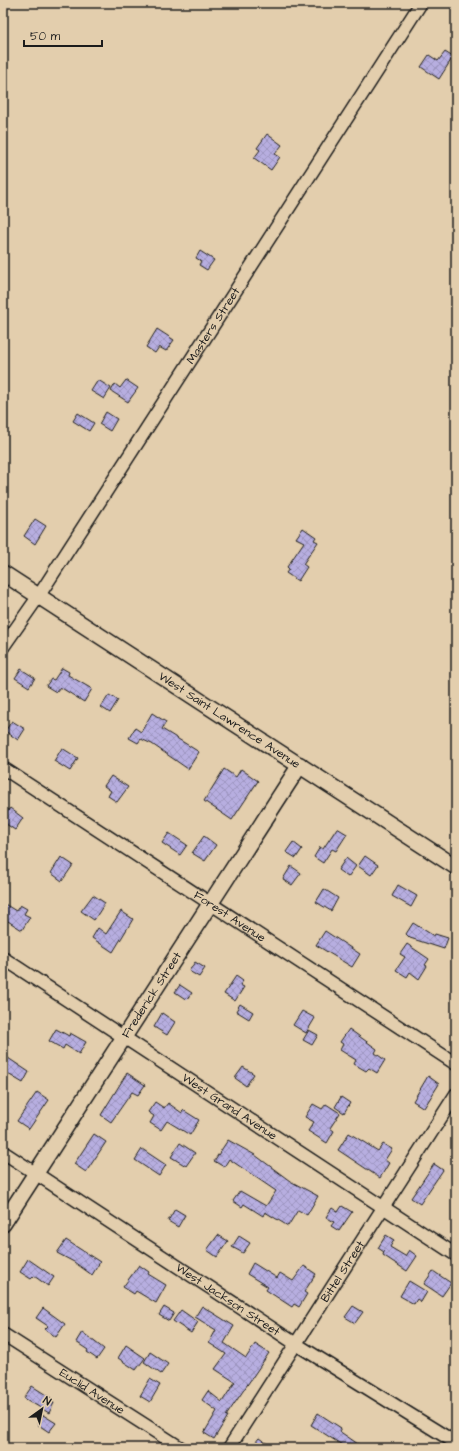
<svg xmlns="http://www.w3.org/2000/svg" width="459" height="1451" font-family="'Architects Daughter',sans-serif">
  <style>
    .building { fill: url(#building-cross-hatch); stroke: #1c1c1c }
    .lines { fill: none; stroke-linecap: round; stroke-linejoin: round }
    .minor-casing { stroke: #1c1c1c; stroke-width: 15 }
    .tertiary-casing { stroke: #1c1c1c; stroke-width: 18 }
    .minor { stroke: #e3cead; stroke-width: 12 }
    .tertiary { stroke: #e3cead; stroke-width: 15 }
    .labels { text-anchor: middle; stroke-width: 4; stroke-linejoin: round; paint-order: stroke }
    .street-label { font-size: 12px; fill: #1c1c1c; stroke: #e3cead }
  </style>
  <defs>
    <pattern id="building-cross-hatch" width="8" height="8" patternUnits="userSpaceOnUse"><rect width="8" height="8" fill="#b7aee0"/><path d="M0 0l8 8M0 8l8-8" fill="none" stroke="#9d95c0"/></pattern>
  </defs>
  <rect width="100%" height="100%" fill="#e3cead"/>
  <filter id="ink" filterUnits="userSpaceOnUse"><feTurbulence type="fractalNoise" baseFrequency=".025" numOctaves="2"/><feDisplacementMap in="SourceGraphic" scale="8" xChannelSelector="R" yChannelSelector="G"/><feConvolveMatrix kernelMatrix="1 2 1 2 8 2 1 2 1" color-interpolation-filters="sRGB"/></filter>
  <g filter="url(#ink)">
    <path class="building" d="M445 52 453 57 439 79 421 67 429 55 438 61Z
      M267 134 282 145 275 154 280 157 271 170 254 158 260 150 257 148Z
      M200 251 214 260 207 270 199 265 201 261 196 258Z
      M157 329 174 340 166 351 159 347 155 353 146 347Z
      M98 380 111 388 104 399 91 391Z
      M126 380 138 388 128 402 111 391 115 384 120 388Z
      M106 412 117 419 110 431 99 424Z
      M78 413 94 423 89 431 73 421Z
      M35 519 46 526 35 544 24 536Z
      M303 528 316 537 314 540 318 542 303 564 307 567 298 581 286 573 289 569 287 567 304 542 296 538Z
      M62 668 69 672 68 675 92 689 84 702 60 687 56 692 46 686 51 679 54 680Z
      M21 669 35 678 29 687 15 678Z
      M109 695 118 700 110 713 101 707Z
      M152 713 166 722 162 729 199 752 188 769 152 744 141 739 138 743 129 738 135 728 141 732Z
      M12 721 25 729 18 740 5 731Z
      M62 748 78 758 70 771 54 761Z
      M224 769 236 777 241 769 258 781 232 820 204 801Z
      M111 776 128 787 117 802 108 796 111 791 104 786Z
      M10 808 23 818 15 830 3 822V817Z
      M337 828 347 834 336 851 332 849 323 863 314 857 320 847 323 849Z
      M169 833 187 845 180 855 162 843Z
      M204 836 216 845 205 861 192 853Z
      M293 842 302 849 296 858 286 852Z
      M365 856 378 865 371 875 358 866Z
      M61 857 73 865 62 881 51 873Z
      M346 858 356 866 348 877 338 870Z
      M291 866 301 873 292 885 283 879Z
      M398 885 417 896 411 907 392 896Z
      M324 889 338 898 331 911 316 902Z
      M93 895 105 903 94 920 81 911Z
      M3 903 16 911 20 905 27 909 24 914 30 917 22 930 3 918Z
      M121 911 133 919 113 952 92 938 98 928 106 934Z
      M413 923 434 936 435 934 448 938 444 949 410 938 406 934Z
      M325 931 360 954 352 967 316 945Z
      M407 944 429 959 425 965 427 966 419 979 410 972 407 977 396 970 405 957 400 954Z
      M195 962 205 968 199 977 189 971Z
      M236 976 243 981 240 985 244 987 235 1001 224 994Z
      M180 985 192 993 187 1000 175 992Z
      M240 1004 253 1012 249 1019 236 1011Z
      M302 1011 315 1018 306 1033 293 1025Z
      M162 1013 175 1022 167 1035 154 1027Z
      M56 1029 69 1036 70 1033 86 1042 79 1054 65 1045 63 1049 49 1041Z
      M349 1029 377 1049 375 1053 385 1060 377 1073 369 1068 366 1071 354 1064 356 1060 340 1050 343 1044 340 1042Z
      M309 1030 318 1035 312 1045 303 1040Z
      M8 1058 29 1072 23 1083 3 1071V1066Z
      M243 1067 254 1074 246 1086 235 1078Z
      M127 1073 145 1085 138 1095 132 1092 111 1122 101 1115Z
      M428 1076 439 1084 424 1108 413 1101Z
      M37 1092 49 1100 29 1129 17 1121Z
      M341 1097 350 1103 344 1113 335 1107Z
      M155 1102 164 1108 168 1103 182 1113 183 1110 199 1120 190 1135 167 1121 161 1130 150 1123 154 1116 148 1112Z
      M313 1104 322 1109 326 1104 340 1113 330 1128 334 1131 327 1143 308 1131 314 1122 305 1117Z
      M349 1133 378 1151 383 1144 392 1149 385 1160 389 1163 380 1178 338 1150Z
      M94 1134 106 1142 86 1172 74 1164Z
      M228 1140 255 1155 290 1181 318 1196 307 1215 298 1210 288 1226 265 1212 263 1216 244 1204 242 1207 233 1201 240 1191 266 1206 276 1191 229 1159 224 1167 214 1161Z
      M180 1143 195 1153 186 1166 171 1157Z
      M142 1149 166 1165 159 1176 135 1160Z
      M434 1164 443 1170 420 1204 411 1198Z
      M342 1206 352 1212 339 1231 331 1226 334 1222 326 1217 332 1208 338 1212Z
      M175 1209 185 1215 178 1227 168 1221Z
      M218 1235 228 1241 217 1257 207 1250Z
      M386 1235 394 1240 390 1247 405 1256 409 1250 417 1256 407 1271 383 1255 384 1252 378 1248Z
      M239 1236 250 1243 243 1253 232 1247Z
      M66 1240 100 1262 92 1275 74 1262 57 1253Z
      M28 1259 54 1277 48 1286 34 1276 31 1279 20 1272Z
      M253 1263 277 1278 280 1273 293 1281 304 1266 316 1274 304 1292 307 1294 299 1307 294 1304 292 1307 266 1290 268 1287 247 1274Z
      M139 1265 149 1272 148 1274 166 1285 156 1303 136 1291 134 1294 123 1287Z
      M433 1271 451 1283 442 1296 424 1284Z
      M409 1281 427 1292 421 1302 417 1299 414 1304 400 1296Z
      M202 1306 234 1326 224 1343 246 1358 255 1344 269 1353 226 1416H228L214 1439 204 1433 217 1411 202 1400 208 1391 222 1402 235 1382 215 1369 226 1354 209 1343 216 1330 195 1317Z
      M353 1306 363 1312 355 1323 345 1317Z
      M164 1307 174 1313 169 1321 159 1315Z
      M43 1308 65 1324 56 1337 45 1329 48 1326 36 1318Z
      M181 1310 198 1322 191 1333 173 1321Z
      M82 1332 104 1349 97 1359 87 1352 88 1350 76 1342Z
      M126 1345 145 1358 136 1370 118 1358Z
      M150 1352 168 1364 161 1374 144 1362Z
      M150 1379 160 1385 150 1402 140 1396Z
      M32 1386 51 1398 50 1400 54 1403 49 1413 24 1398Z
      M318 1413 341 1428 339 1431 364 1448H340L342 1445 311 1425Z
      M43 1415 56 1423 49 1432 37 1424Z
      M259 1438 273 1448H251Z"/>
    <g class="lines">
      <defs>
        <g id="minor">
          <path id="s1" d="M3 647 38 597 421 3"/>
          <path id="s2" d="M3 768 456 1064"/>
          <path id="s3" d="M3 958 456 1255"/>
          <path id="s4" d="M3 1152 296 1344 456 1443"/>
          <path id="s5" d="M3 1334 181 1448"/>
          <path id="s6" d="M229 1448 456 1094"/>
        </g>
        <g id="tertiary">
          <path id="s7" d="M3 573 456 867"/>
          <path id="s8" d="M3 1224 300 765"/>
        </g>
      </defs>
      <use href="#minor" class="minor-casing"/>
      <use href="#tertiary" class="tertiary-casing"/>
      <use href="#minor" class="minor"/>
      <use href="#tertiary" class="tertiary"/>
    </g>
  </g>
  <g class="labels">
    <g class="street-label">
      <text dy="4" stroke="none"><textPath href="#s1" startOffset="384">Masters Street</textPath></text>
      <text dy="4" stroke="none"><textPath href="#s7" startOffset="270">West Saint Lawrence Avenue</textPath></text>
      <text dy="4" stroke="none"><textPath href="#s2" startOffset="271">Forest Avenue</textPath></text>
      <text dy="4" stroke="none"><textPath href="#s8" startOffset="273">Frederick Street</textPath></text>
      <text dy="4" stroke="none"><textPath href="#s3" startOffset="271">West Grand Avenue</textPath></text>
      <text dy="4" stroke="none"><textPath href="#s6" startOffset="210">Bittel Street</textPath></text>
      <text dy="4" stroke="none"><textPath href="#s4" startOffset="269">West Jackson Street</textPath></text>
      <text dy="4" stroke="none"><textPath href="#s5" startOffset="106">Euclid Avenue</textPath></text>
    </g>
  </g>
  <rect width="459" height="1451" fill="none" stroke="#e3cead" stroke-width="16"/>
  <rect x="8" y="8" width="443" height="1435" fill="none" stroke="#1c1c1c" stroke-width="1.5" filter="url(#ink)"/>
  <g transform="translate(42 1409) rotate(33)" stroke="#e3cead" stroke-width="3" paint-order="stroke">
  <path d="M0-3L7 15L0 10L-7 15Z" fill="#1c1c1c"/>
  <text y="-6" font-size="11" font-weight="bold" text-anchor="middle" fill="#1c1c1c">N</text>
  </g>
  <path d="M24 40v6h78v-6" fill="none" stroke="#1c1c1c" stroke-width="2"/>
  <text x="30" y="40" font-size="12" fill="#1c1c1c" stroke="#e3cead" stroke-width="3" paint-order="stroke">50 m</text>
</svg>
